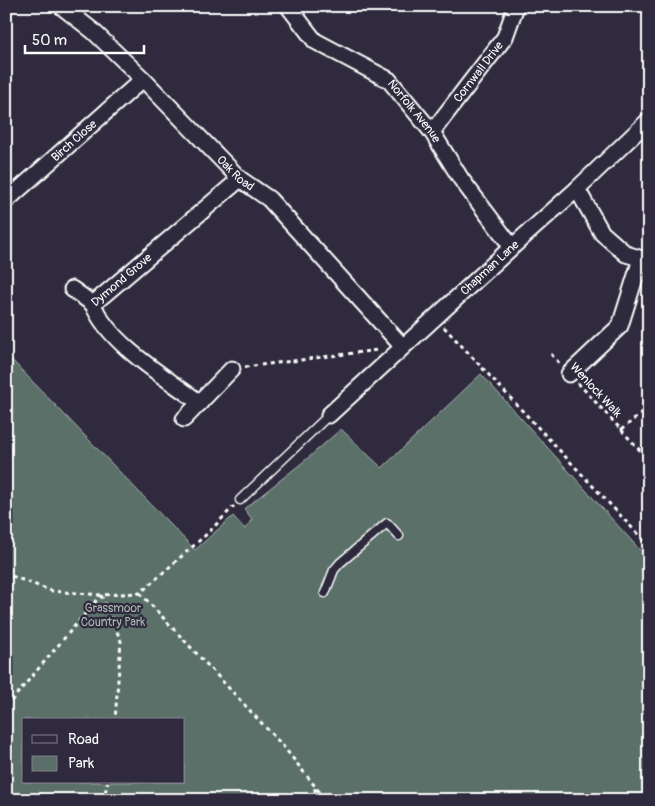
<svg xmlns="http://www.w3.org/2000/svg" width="655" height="806" font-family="Pangolin,sans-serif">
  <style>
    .green { fill: #5a6f69; stroke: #acb7b4; fill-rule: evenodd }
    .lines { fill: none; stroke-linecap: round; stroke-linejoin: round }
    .service-casing { stroke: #fff; stroke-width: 11 }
    .minor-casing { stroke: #fff; stroke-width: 19 }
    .path { stroke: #fff; stroke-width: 3; stroke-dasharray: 4 4; stroke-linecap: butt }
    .service { stroke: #2f2a3d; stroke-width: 8 }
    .minor { stroke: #2f2a3d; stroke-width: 15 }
    .labels { text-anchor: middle; stroke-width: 4.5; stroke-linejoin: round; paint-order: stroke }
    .street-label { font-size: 12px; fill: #fff; stroke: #2f2a3d }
    .park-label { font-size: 12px; fill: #acb7b4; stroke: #2f2a3d }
  </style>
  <rect width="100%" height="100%" fill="#2f2a3d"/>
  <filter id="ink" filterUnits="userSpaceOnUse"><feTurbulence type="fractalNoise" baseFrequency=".02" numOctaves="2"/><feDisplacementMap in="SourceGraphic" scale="10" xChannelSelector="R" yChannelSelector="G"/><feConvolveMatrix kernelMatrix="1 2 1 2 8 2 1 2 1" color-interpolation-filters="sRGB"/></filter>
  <g filter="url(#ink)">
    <path class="green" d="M6 354 195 550 233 516 245 529 252 519 244 509 308 458 341 429 382 468 481 374 649 560V800H6ZM24 720H184V782H24Z"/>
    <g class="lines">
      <defs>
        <path id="service" d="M240 500 329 415
          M325 593 334 570 340 563 387 523 399 536"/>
        <g id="minor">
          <path id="s1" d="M61 6 93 31 143 79 240 179 269 199 403 347"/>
          <path id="s2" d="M288 6 315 41 389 80 432 132 461 179 512 247"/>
          <path id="s3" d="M432 132 505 37 516 6"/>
          <path d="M577 189 602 233 626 254 649 261"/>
          <path id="s4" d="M6 201 143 79"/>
          <path d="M72 289 93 304"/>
          <path d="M569 374 620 326 641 259"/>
          <path id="s5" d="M200 403C167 378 108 344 93 304L240 179"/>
          <path id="s6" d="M329 415 512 247 577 189 649 120"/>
          <path d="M184 419 232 369"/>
        </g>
      </defs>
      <use href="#service" class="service-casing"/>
      <use href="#minor" class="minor-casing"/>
      <path class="path" d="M444 327 649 546
        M551 354 560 364
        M245 367 378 350
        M578 383 649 460
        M621 430 649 407
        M6 571 9 575 52 591 101 595 140 593 208 533 234 506
        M645 592 649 587
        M140 593 283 746 326 800
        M101 595 121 641 115 720
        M6 707 100 596
        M103 800 108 782
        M315 800V787"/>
      <use href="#service" class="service"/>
      <use href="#minor" class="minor"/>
    </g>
  </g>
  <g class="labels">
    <g class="street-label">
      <text dy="4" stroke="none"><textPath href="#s3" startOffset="76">Cornwall Drive</textPath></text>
      <text dy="4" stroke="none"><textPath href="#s2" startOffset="168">Norfolk Avenue</textPath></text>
      <text dy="4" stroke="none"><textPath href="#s4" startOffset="91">Birch Close</textPath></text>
      <text dy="4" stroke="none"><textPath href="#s1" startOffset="242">Oak Road</textPath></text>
      <text dy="4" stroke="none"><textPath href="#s6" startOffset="218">Chapman Lane</textPath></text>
      <text dy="4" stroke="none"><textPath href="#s5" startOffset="185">Dymond Grove</textPath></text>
      <text transform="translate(596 390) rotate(47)" y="4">Wenlock Walk</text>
    </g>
    <g class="park-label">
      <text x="113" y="612">Grassmoor<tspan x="113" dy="14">Country Park</tspan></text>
    </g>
  </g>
  <rect width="655" height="806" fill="none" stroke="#2f2a3d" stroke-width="25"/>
  <rect x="12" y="12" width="630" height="781" fill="none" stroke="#fff" stroke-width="2" filter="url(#ink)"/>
  <rect x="22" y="718" width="162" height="65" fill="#2f2a3d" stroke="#827f8b"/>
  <rect x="32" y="735" width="25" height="8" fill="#2f2a3d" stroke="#827f8b"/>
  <text x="68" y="744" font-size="15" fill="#ffffff">Road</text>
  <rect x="32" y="756" width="25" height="15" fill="#5a6f69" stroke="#827f8b"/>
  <text x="68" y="768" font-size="15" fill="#ffffff">Park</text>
  <path d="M25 45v8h119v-8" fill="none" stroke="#ffffff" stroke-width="2.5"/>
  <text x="32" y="45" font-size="15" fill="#ffffff" stroke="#2f2a3d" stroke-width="4" paint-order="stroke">50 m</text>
</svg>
